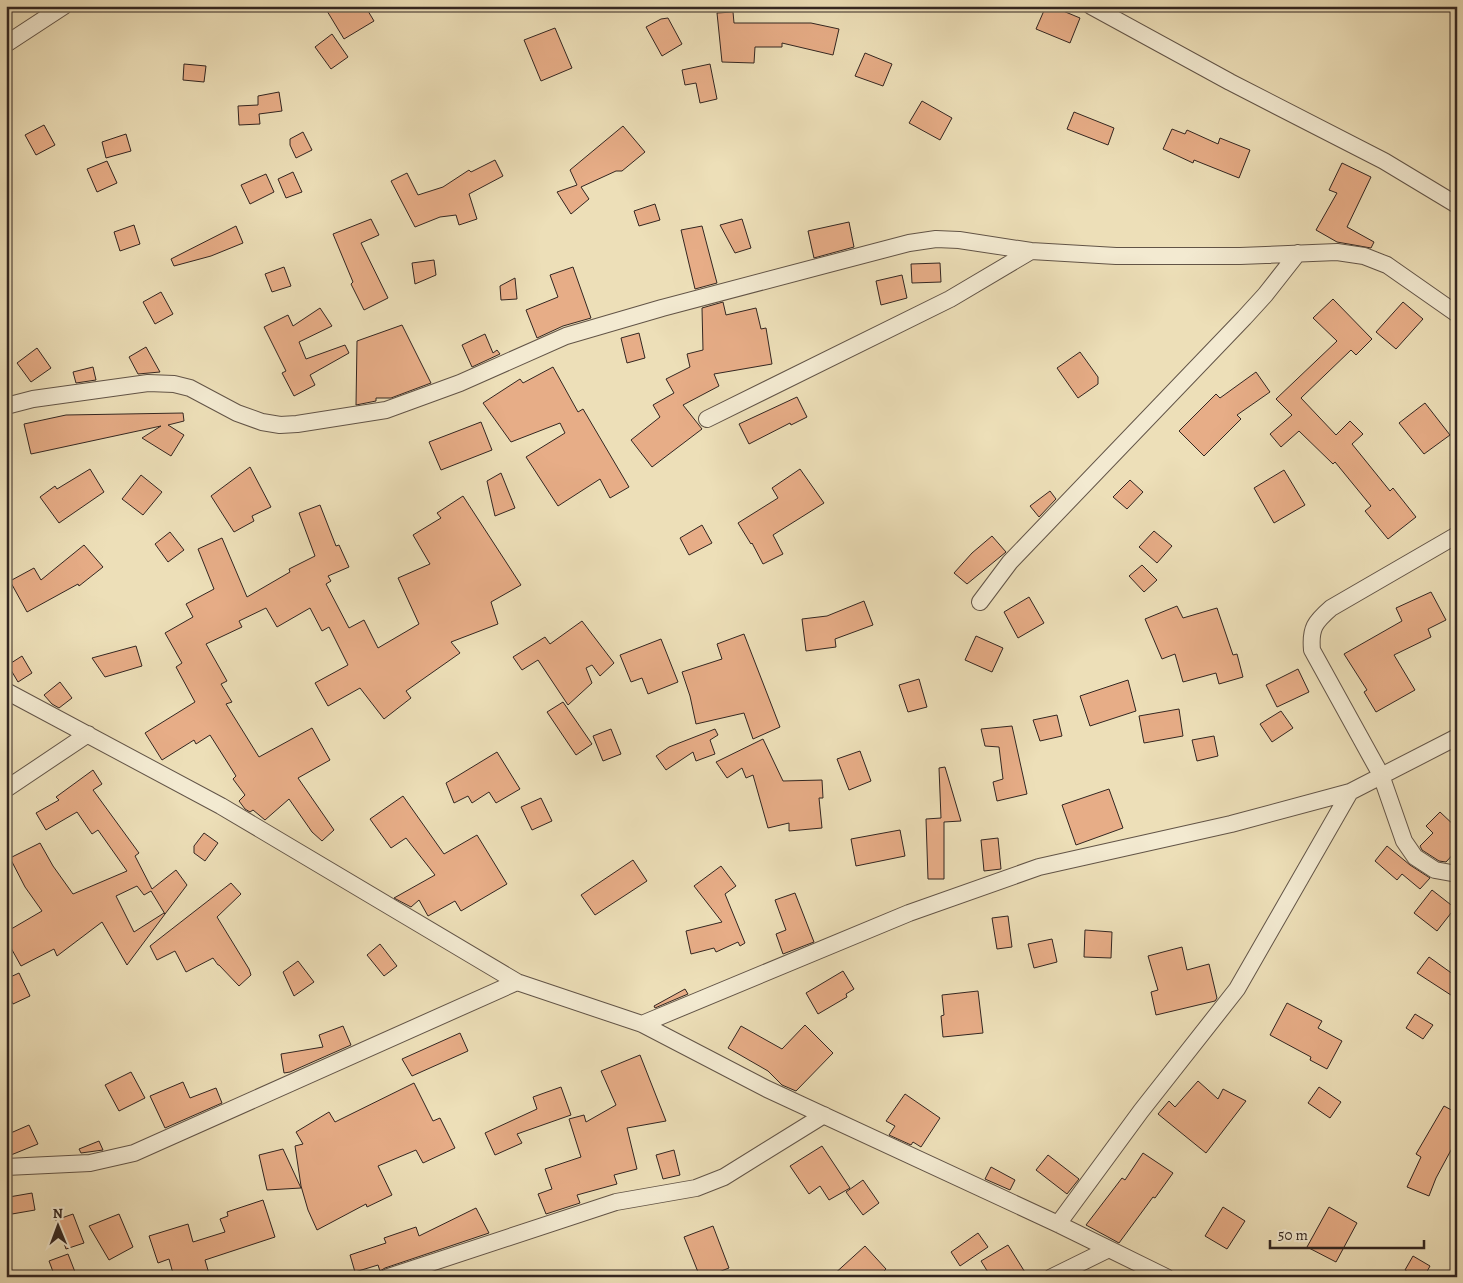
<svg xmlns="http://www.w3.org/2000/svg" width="1463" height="1283" font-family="Alegreya,serif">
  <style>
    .building { fill: #e7ad87; stroke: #332621 }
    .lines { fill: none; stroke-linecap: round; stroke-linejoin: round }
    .minor-casing { stroke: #625447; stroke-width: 18 }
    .minor { stroke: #f3ead1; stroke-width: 16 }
  </style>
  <rect width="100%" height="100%" fill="#eddfb8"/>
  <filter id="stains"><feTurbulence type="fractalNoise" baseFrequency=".004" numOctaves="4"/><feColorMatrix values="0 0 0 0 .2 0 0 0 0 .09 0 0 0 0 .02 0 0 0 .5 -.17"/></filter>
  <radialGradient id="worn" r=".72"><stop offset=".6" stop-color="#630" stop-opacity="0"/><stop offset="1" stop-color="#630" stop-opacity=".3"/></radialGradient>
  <path class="building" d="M324 6H365L374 21 344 39Z
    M1046 6H1051L1080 18 1070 43 1036 29Z
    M733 12 734 23H811L839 29 833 55 782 43V47H755L754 63 722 62 717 13Z
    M668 18 682 44 662 56 646 27 661 19Z
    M555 28 572 68 541 81 524 40Z
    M332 34 348 57 331 69 315 47Z
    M865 53 892 64 883 86 855 76Z
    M184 64 206 66 204 82 183 80Z
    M710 64 717 99 700 103 696 83 685 85 682 70Z
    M279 92 282 111 259 114 260 124 239 125 238 106 258 105V96Z
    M922 101 952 118 940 140 909 123Z
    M1074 112 1114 128 1108 145 1067 129Z
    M44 125 55 145 36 155 25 135Z
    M623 126 645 152 622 171H616L581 187 589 199 571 214 557 192 577 185 570 170Z
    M1172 129 1185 134 1187 130 1218 144 1220 138 1250 150 1239 178 1194 160 1193 163 1163 149Z
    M303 132 312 150 296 158 290 145V139Z
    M126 134 131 151 106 158 102 142Z
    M495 160 503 176 469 194 477 219 459 225 456 215 440 217 415 227 391 181 407 173 418 195 443 187 469 170 471 172Z
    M107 161 117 183 97 192 87 169Z
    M1342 163 1371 177 1347 227 1374 242 1371 248 1337 242 1316 230 1337 193 1329 190Z
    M293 172 302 192 286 198 278 179Z
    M266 174 274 192 250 204 241 185Z
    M655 204 660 220 639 226 634 211Z
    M371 219 379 235 361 243 388 298 364 310 351 284 353 282 333 234Z
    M742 219 751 248 735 253 720 225Z
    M849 222 854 247 814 258 808 231Z
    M134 225 140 244 120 251 114 232Z
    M236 226 243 243 211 256 174 266 171 259Z
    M702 226 717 283 695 289 681 230Z
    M434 260 436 275 415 284 412 263Z
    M940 263 941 282 912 283 911 264Z
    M284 267 291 286 272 292 265 274Z
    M573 267 591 318 563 326 537 338 526 310 558 297 550 275Z
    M902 275 907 298 881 305 876 281Z
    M515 278 517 299 501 300 500 286Z
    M161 292 173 314 155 324 143 302Z
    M1333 299 1372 339 1356 355 1351 350 1301 398 1336 435 1350 421 1363 434 1352 444 1390 491 1393 488 1416 517 1388 539 1365 511 1371 506 1335 462 1333 464 1299 431 1281 447 1270 434 1292 415 1276 399 1337 341 1313 318Z
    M723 302 726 315 756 308 761 329 766 328 772 364 714 374 719 386 683 405 702 429 652 467 631 440 660 417 653 405 674 393 666 379 690 367 687 354 703 350 702 308Z
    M1403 302 1423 319 1396 349 1376 332Z
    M320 308 332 326 299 342 306 359 345 345 349 353 310 375 315 385 294 396 282 373 286 371 264 327 288 315 293 326Z
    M402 325 431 383 391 398H376V401L356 405 357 341Z
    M639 333 645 358 627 363 621 338Z
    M485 334 493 353 497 350 500 354 472 367 462 345Z
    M146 347 160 372 138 374 129 357Z
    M37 348 51 368 31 382 17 363Z
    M1080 352 1098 377V384L1078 398 1057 368Z
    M93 367 96 380 76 383 73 372Z
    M553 367 578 412 583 409 629 487 610 498 600 479 558 506 526 457 565 433 560 423 511 442 483 403 520 379 523 383Z
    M1256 372 1270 392 1237 415 1241 419 1204 456 1179 431 1216 394 1220 398Z
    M797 397 807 417 791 425 790 423 749 444 739 424Z
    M1425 403 1450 435 1424 454 1399 423Z
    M183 413 184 421 168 425 184 435 171 456 142 438 161 426 31 454 24 424 66 415Z
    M481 422 492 450 441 470 429 442Z
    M250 467 271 507 252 516 254 521 234 532 211 496Z
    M90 469 104 492 59 523 40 497 55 486 57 489Z
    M800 469 824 503 773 535 783 554 763 564 752 543 751 544 738 523 778 498 772 488Z
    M1284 470 1305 505 1274 523 1254 488Z
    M501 473 515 508 495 516 487 481Z
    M141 475 162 492 143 515 122 499Z
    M1130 480 1143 492 1127 509 1113 497Z
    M1050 491 1056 499 1039 517 1030 506Z
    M463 496 521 585 491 602 498 624 451 642 460 653 406 691 411 698 384 719 360 688 328 706 315 683 348 665 329 627 322 631 310 608 277 627 266 608 239 621 242 627 206 644 227 681 221 684 232 702 226 704 259 757 312 728 330 760 298 778 334 830 322 841 312 832 289 799 265 820 253 810 250 812 245 809 239 801 245 795 233 779 236 776 210 735 196 744 194 740 162 760 145 733 195 702 176 667 182 663 165 633 193 617 186 604 214 589 198 549 222 538 247 597 290 572 289 569 315 556 299 513 320 505 336 546 339 545 349 567 328 576 331 581 326 584 349 628 364 620 378 648 419 624 398 578 430 564 413 535 441 518 437 513Z
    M702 525 712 543 689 555 680 538Z
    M1154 531 1172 546 1157 563 1139 547Z
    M170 532 184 550 168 562 155 544Z
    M992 536 1006 552 967 584 954 573 972 553Z
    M84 545 103 567 79 586 78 584 27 612 10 581 34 568 41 580Z
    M1142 565 1157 580 1144 592 1129 576Z
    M1431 592 1446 620 1428 629 1431 637 1394 655 1415 690 1376 712 1364 692 1367 690 1344 654 1402 621 1396 608Z
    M1029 597 1044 623 1018 638 1004 612Z
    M864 601 873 625 835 639 836 647 806 651 802 619 827 616Z
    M1177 606 1183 618 1217 608 1233 655 1237 654 1243 677 1219 684 1216 673 1183 682 1175 654 1162 659 1145 619Z
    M582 621 614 663 600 676 592 665 586 668 592 683 568 705 538 660 522 670 513 657 545 637 550 644Z
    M744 634 780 727 753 739 744 713 696 724 690 696 682 672 722 659 717 644Z
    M976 636 1003 648 992 672 965 660Z
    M661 639 678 682 648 694 642 678 631 682 620 655Z
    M136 646 142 666 105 677 92 658Z
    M22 656 32 673 18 682 8 665Z
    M1298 669 1309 692 1277 707 1266 685Z
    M919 679 927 707 908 712 899 685Z
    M1128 680 1136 711 1090 726 1080 696Z
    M60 682 72 698 59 708 52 704 44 695Z
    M563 702 592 744 576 755 547 712Z
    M1179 709 1183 736 1144 743 1139 716Z
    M1281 711 1293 728 1272 742 1260 724Z
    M1057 715 1062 736 1040 741 1033 720Z
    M1012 726 1027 794 997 801 993 782 1003 779 999 747 985 746 981 729Z
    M611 729 621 754 603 761 593 736Z
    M715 729 718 735 710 740 715 754 696 761 693 752 666 770 656 756 669 747Z
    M1214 736 1218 756 1197 761 1192 740Z
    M763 739 783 781 822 780 823 798H819L822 828 789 831V823L768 828 753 775 746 778 742 768 727 778 716 762Z
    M860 751 871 781 849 790 837 759Z
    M497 752 520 789 496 803 489 792 472 803 468 796 454 803 446 783Z
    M945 767 961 821 944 822V879H928L926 819 941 818 939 768Z
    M93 770 102 784 93 790 139 853 135 856 152 889 176 870 187 885 165 914 151 891 144 895 137 886 116 896 134 932 164 913 165 914 127 965 102 922 57 956 54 949 21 966 6 939V932L42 911 25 887 10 858 40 843 53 866 73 894 127 871 98 830 92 834 77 812 46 830 36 813 59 800 56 797Z
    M1109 789 1123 828 1076 845 1062 805Z
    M403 796 444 854 477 835 507 884 461 911 455 901 428 916 419 900 411 907 394 898 435 875 406 838 391 848 370 819Z
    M541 798 552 821 532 830 521 807Z
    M1440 812 1457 828V850L1446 862 1439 861 1422 850 1420 846 1433 833 1426 826Z
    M900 830 905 856 856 866 851 839Z
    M204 833 218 843 205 861 194 853V846Z
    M998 838 1001 869 984 871 981 840Z
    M1387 846 1410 865 1430 878 1420 889 1402 874 1397 880 1375 861Z
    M633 860 647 881 595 915 581 895Z
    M721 866 736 886 725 894 745 943 740 946 738 942 716 952 714 948 691 954 686 931 722 922 694 886Z
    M231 883 241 894 217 917 249 969 251 975 239 986 219 965H218L213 958 186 972 175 951 157 960 150 946Z
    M1432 890 1455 908 1437 931 1414 913Z
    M795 893 814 942 783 954 776 934 786 930 775 900Z
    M1008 916 1012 947 997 949 992 918Z
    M1085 930 1112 932 1111 958 1084 957Z
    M1052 939 1057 962 1034 968 1028 944Z
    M380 944 397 966 384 976 367 955Z
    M1182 947 1187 970 1209 964 1217 998 1215 1001 1156 1015 1151 992 1158 990 1148 956Z
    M1429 957 1457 977V999L1417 973Z
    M298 961 314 982 294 996 283 972Z
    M843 971 854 989 846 994 847 997 818 1014 806 993Z
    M19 973 30 996 13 1004 6 990V979Z
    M685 989 688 994 655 1008 654 1006Z
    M978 991 983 1033 943 1037 941 1016 944 1015 942 995Z
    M1287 1003 1322 1021 1318 1028 1342 1041 1327 1069 1310 1060 1311 1057 1270 1035Z
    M1415 1014 1433 1025 1423 1039 1406 1028Z
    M805 1025 833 1053 796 1091 782 1085 768 1071 728 1048 741 1026 782 1049Z
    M343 1026 351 1045 290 1072 284 1073 281 1054 323 1047 319 1035Z
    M460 1033 468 1051 412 1076 402 1059Z
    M640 1055 666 1121 627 1128 637 1169 614 1175 617 1184 577 1195 580 1203 546 1214 538 1194 552 1189 545 1169 581 1157 569 1119 584 1115 586 1122 616 1105 601 1071Z
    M131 1072 145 1098 119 1111 105 1085Z
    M1198 1081 1218 1099 1223 1089 1246 1101 1206 1153 1158 1114 1169 1101 1175 1107Z
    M183 1082 190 1098 216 1088 222 1103 165 1128 150 1096Z
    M414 1083 433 1121 440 1118 455 1148 423 1163 416 1150 378 1166 392 1195 367 1207 366 1204 317 1230 308 1210 301 1186 295 1146 303 1144 296 1132 329 1112 335 1122Z
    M561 1087 571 1115 517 1134 522 1143 495 1155 485 1133 537 1109 533 1097Z
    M1319 1087 1341 1102 1330 1118 1308 1103Z
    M905 1094 940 1118 921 1147 913 1142 911 1145 889 1135 895 1126 886 1121Z
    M1444 1106 1457 1113V1139L1436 1178 1429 1196 1407 1187 1421 1157 1416 1154Z
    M29 1125 38 1144 6 1157V1135Z
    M99 1141 103 1150 81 1153 79 1149Z
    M822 1146 850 1188 829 1200 820 1186 809 1194 790 1166Z
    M283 1149 301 1188 267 1190 259 1155Z
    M674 1150 680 1175 663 1179 656 1155Z
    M1143 1153 1173 1173 1155 1198 1153 1197 1119 1243 1086 1225 1122 1178 1125 1180Z
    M1048 1155 1079 1179 1067 1194 1036 1170Z
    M991 1167 1015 1180 1010 1190 985 1179Z
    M863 1180 879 1203 863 1215 846 1192Z
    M32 1193 35 1210 12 1214 9 1197Z
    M263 1200 275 1237 205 1260 210 1277H174L169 1259 158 1263 149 1236 188 1224 193 1242 225 1232 220 1219 228 1216 227 1212Z
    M1223 1207 1245 1221 1227 1249 1205 1236Z
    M1329 1207 1357 1223 1336 1262 1307 1247Z
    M476 1208 489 1233 385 1268 380 1271 378 1265 355 1272 350 1255 386 1243 384 1238 416 1227 419 1236Z
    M73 1214 84 1243 66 1249 56 1220Z
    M119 1214 133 1247 109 1260 89 1226Z
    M713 1226 729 1268 706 1277H700L684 1237Z
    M978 1233 988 1247 960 1266 951 1252Z
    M1008 1245 1028 1277H991L981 1261Z
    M865 1246 886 1269 878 1277H831Z
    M68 1254 77 1277H55L49 1261Z
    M1413 1256 1430 1266 1424 1277H1416L1405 1270Z"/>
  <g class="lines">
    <defs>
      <path id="minor" d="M1091 6 1230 82 1384 161 1457 205
        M6 44 64 6
        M6 406 33 399 148 383 174 384 190 388 237 413 262 422 280 425 297 424 386 410 460 383 566 336 662 308 825 265 909 243 936 239 959 240 1031 251 1116 256H1240L1337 252 1364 256 1387 265 1457 314
        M707 419 950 299 1031 251
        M1457 535 1331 608C1315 622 1310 628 1312 650L1381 775 1404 841 1415 857 1435 870 1457 874
        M980 602 1010 562 1244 318 1265 295 1298 253
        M6 691 221 806 517 982 642 1024 767 1089 1058 1224 1166 1277
        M6 789 88 734
        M642 1024 909 913 1039 867 1231 824 1350 792 1457 737
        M6 1167 90 1163 134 1153 517 982
        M1058 1224 1141 1111 1237 989 1350 792
        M388 1277 616 1202 696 1188 724 1177 824 1115
        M1052 1277 1109 1249"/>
    </defs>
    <use href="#minor" class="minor-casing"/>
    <use href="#minor" class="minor"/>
  </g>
  <rect width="1463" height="1283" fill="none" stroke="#eddfb8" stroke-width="25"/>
  <rect x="8" y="8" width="1448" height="1268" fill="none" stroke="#332621" stroke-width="2.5"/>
  <rect x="12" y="12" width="1438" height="1258" fill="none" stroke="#332621"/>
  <g transform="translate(58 1226) rotate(359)" stroke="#f3ead1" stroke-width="4" paint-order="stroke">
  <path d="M0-4L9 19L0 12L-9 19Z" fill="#332621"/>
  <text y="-8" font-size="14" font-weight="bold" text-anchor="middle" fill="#332621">N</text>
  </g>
  <path d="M1270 1240v8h154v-8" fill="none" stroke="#332621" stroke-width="2.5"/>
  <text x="1278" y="1240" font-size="15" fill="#332621" stroke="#f3ead1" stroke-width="4" paint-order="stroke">50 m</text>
  <rect width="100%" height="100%" filter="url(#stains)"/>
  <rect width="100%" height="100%" fill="url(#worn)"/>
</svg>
